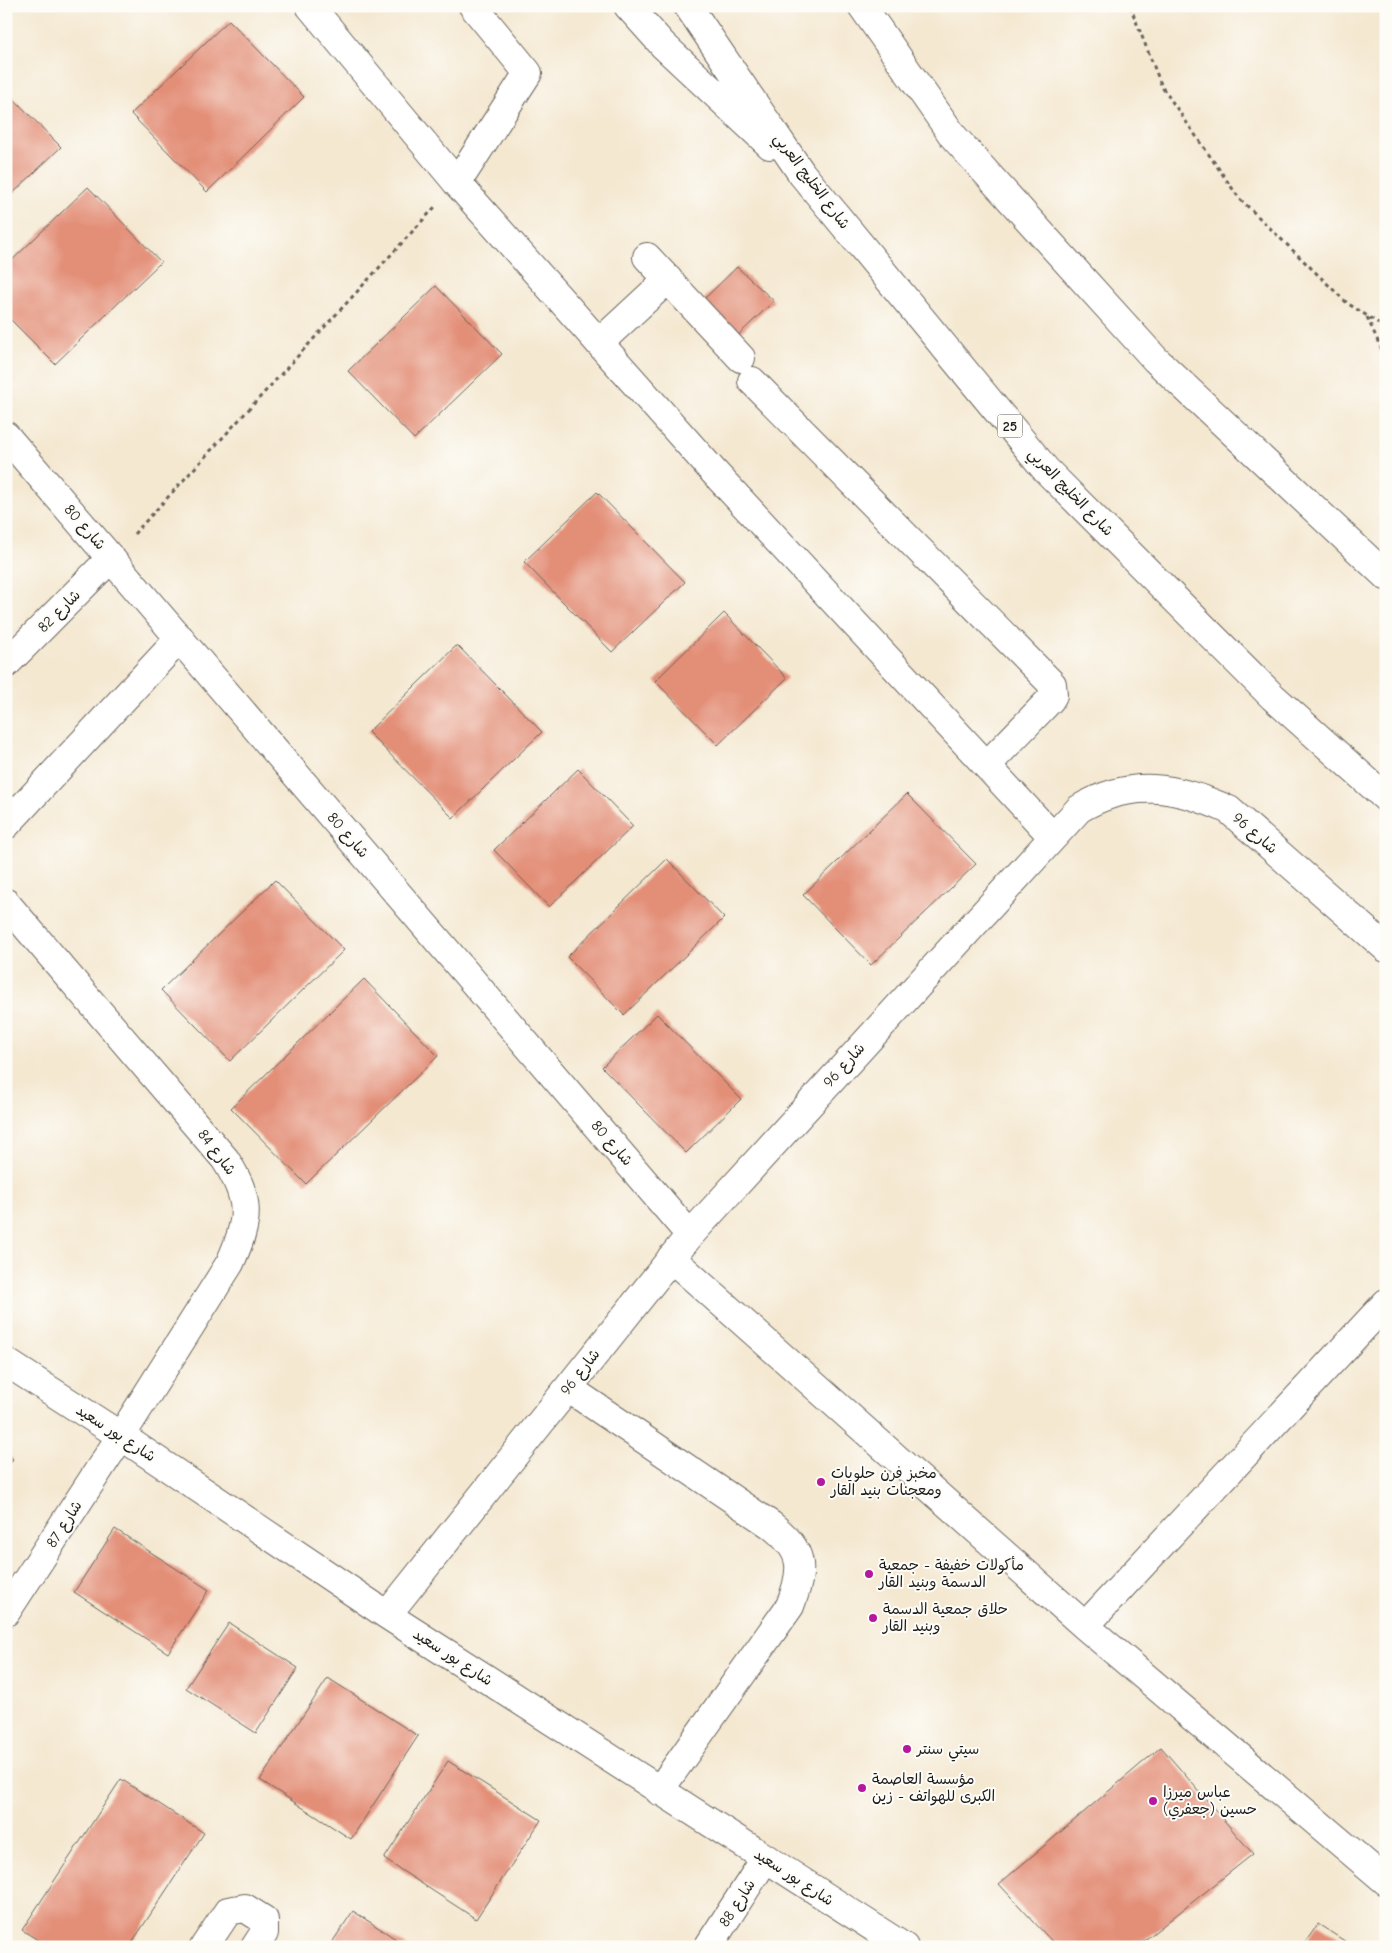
<svg xmlns="http://www.w3.org/2000/svg" width="1392" height="1953" font-family="'Comic Neue','Playpen Sans Arabic',sans-serif">
  <style>
    .building { fill: #e38f78 }
    .lines { fill: none; stroke-linecap: round; stroke-linejoin: round }
    .minor-casing { stroke: #68635b; stroke-width: 30 }
    .major-casing { stroke: #68635b; stroke-width: 30 }
    .path { stroke: #68635b; stroke-width: 3; stroke-dasharray: 4 4; stroke-linecap: butt }
    .minor { stroke: #fff; stroke-width: 28 }
    .major { stroke: #fff; stroke-width: 28 }
    .poi-dot { fill: #b5179e; stroke: #fdfcf7; stroke-width: 2 }
    .labels { text-anchor: middle; stroke-width: 4; stroke-linejoin: round; paint-order: stroke }
    .shield { fill: #fdfcf7; stroke: #605f5e; stroke-width: 1 }
    .shield-label { font-size: 14px; font-weight: bold; fill: #1c1c1c }
    .street-label { font-size: 15px; fill: #1c1c1c; stroke: #fdfcf7 }
    .poi-label { font-size: 15px; fill: #1c1c1c; stroke: #fdfcf7; text-anchor: start }
  </style>
  <rect width="100%" height="100%" fill="#fdfcf7"/>
  <filter id="ink" filterUnits="userSpaceOnUse"><feTurbulence type="fractalNoise" baseFrequency=".02" numOctaves="2"/><feDisplacementMap in="SourceGraphic" scale="10" xChannelSelector="R" yChannelSelector="G"/><feConvolveMatrix kernelMatrix="1 2 1 2 8 2 1 2 1" color-interpolation-filters="sRGB"/></filter>
  <filter id="wash" filterUnits="userSpaceOnUse"><feTurbulence type="fractalNoise" baseFrequency=".0096" numOctaves="4" result="noise"/><feDisplacementMap in="SourceGraphic" scale="20" xChannelSelector="R" yChannelSelector="G"/><feGaussianBlur stdDeviation="1.12" result="paint"/><feColorMatrix in="noise" values="0 0 0 0 0 0 0 0 0 0 0 0 0 0 0 0 0 1.4 0 .05"/><feComposite in="paint" operator="in"/></filter>
  <g filter="url(#wash)">
    <rect width="100%" height="100%" fill="#f4e8d1"/>
    <g id="blocks">
      <path class="building" d="M229 20 304 97 207 192 131 114Z
        M6 91 61 147 6 200Z
        M88 187 161 262 55 364 6 315V266Z
        M737 267 774 301 733 340 702 301Z
        M436 286 502 354 414 439 348 371Z
        M597 492 685 582 612 652 524 562Z
        M724 613 787 678 718 745 655 681Z
        M457 645 542 732 453 818 368 732Z
        M578 769 633 826 549 907 494 850Z
        M907 794 976 864 871 965 803 895Z
        M667 859 724 918 624 1015 567 957Z
        M275 880 344 950 230 1061 161 990Z
        M364 979 438 1056 306 1184 231 1108Z
        M657 1014 741 1099 686 1153 602 1067Z
        M6 1455 13 1459 6 1469Z
        M115 1529 209 1590 168 1653 74 1592Z
        M229 1623 298 1668 256 1733 186 1688Z
        M328 1678 418 1736 351 1839 260 1780Z
        M1161 1747 1253 1854 1136 1947H1057L999 1884Z
        M448 1761 541 1820 476 1919 384 1859Z
        M121 1779 204 1833 129 1947H49L22 1930Z
        M353 1911 408 1947H329Z
        M1318 1924 1354 1947H1302Z"/>
    </g>
  </g>
  <g filter="url(#ink)">
    <use href="#blocks" fill-opacity="0" stroke="#68635b" stroke-width="1"/>
    <g class="lines">
      <defs>
        <path id="minor" d="M310 6 457 183 713 471 1052 836
          M457 183 528 73 473 6
          M647 257 741 358
          M599 343 668 279
          M752 381 1052 684 1053 695 1050 700 987 765
          M6 436 690 1235
          M6 664 111 558
          M6 825 180 638
          M6 903 225 1159C251 1200 250 1219 230 1263L121 1436 6 1612
          M671 1258 1085 1626 1386 1881
          M6 1362 121 1436 387 1615 904 1947
          M568 1388 771 1525C804 1551 805 1567 790 1606L659 1791
          M387 1615 690 1235 1079 809C1130 778 1177 786 1229 810L1386 948
          M1085 1626 1386 1303
          M204 1947 228 1911 245 1908 264 1920V1933L255 1947
          M708 1947 765 1859"/>
        <path id="major" d="M628 6 663 45 770 145
          M688 6 802 174 1046 470 1273 697 1386 798
          M862 6 953 136 1155 359 1386 576"/>
      </defs>
      <use href="#minor" class="minor-casing"/>
      <use href="#major" class="major-casing"/>
      <path class="path" d="M1130 6 1162 87 1239 198 1347 303 1386 328
        M1367 317 1386 359
        M134 534 435 207"/>
      <use href="#minor" class="minor"/>
      <use href="#major" class="major"/>
    </g>
  </g>
  <g class="poi-dot">
    <circle cx="821" cy="1482" r="5"/>
    <circle cx="869" cy="1574" r="5"/>
    <circle cx="873" cy="1618" r="5"/>
    <circle cx="907" cy="1749" r="5"/>
    <circle cx="862" cy="1788" r="5"/>
    <circle cx="1153" cy="1801" r="5"/>
  </g>
  <g class="labels">
    <rect class="shield" x="997.5" y="414.5" width="25" height="23" rx="4"/>
    <g class="shield-label">
      <text x="1010" y="431">25</text>
    </g>
    <g class="street-label">
      <text transform="translate(812 181) rotate(53)" y="5">شارع الخليج العربي</text>
      <text transform="translate(1071 492) rotate(46)" y="5">شارع الخليج العربي</text>
      <text transform="translate(85 527) rotate(49)" y="5">شارع 80</text>
      <text transform="translate(59 611) rotate(-45)" y="5">شارع 82</text>
      <text transform="translate(1255 833) rotate(41)" y="5">شارع 96</text>
      <text transform="translate(348 835) rotate(49)" y="5">شارع 80</text>
      <text transform="translate(844 1065) rotate(-48)" y="5">شارع 96</text>
      <text transform="translate(612 1143) rotate(49)" y="5">شارع 80</text>
      <text transform="translate(217 1152) rotate(53)" y="5">شارع 84</text>
      <text transform="translate(580 1372) rotate(-52)" y="5">شارع 96</text>
      <text transform="translate(116 1433) rotate(33)" y="5">شارع بور سعيد</text>
      <text transform="translate(64 1524) rotate(-57)" y="5">شارع 87</text>
      <text transform="translate(453 1657) rotate(33)" y="5">شارع بور سعيد</text>
      <text transform="translate(794 1877) rotate(33)" y="5">شارع بور سعيد</text>
      <text transform="translate(737 1903) rotate(-57)" y="5">شارع 88</text>
    </g>
    <g class="poi-label">
      <text x="831" y="1478">مخبز فرن حلويات<tspan x="831" dy="17">ومعجنات بنيد القار</tspan></text>
      <text x="879" y="1570">مأكولات خفيفة - جمعية<tspan x="879" dy="17">الدسمة وبنيد القار</tspan></text>
      <text x="883" y="1614">حلاق جمعية الدسمة<tspan x="883" dy="17">وبنيد القار</tspan></text>
      <text x="917" y="1754">سيتي سنتر</text>
      <text x="872" y="1784">مؤسسة العاصمة<tspan x="872" dy="17">الكبرى للهواتف - زين</tspan></text>
      <text x="1163" y="1797">عباس ميرزا<tspan x="1163" dy="17">حسين (جعفري)</tspan></text>
    </g>
  </g>
  <rect width="1392" height="1953" fill="none" stroke="#fdfcf7" stroke-width="25"/>
</svg>
